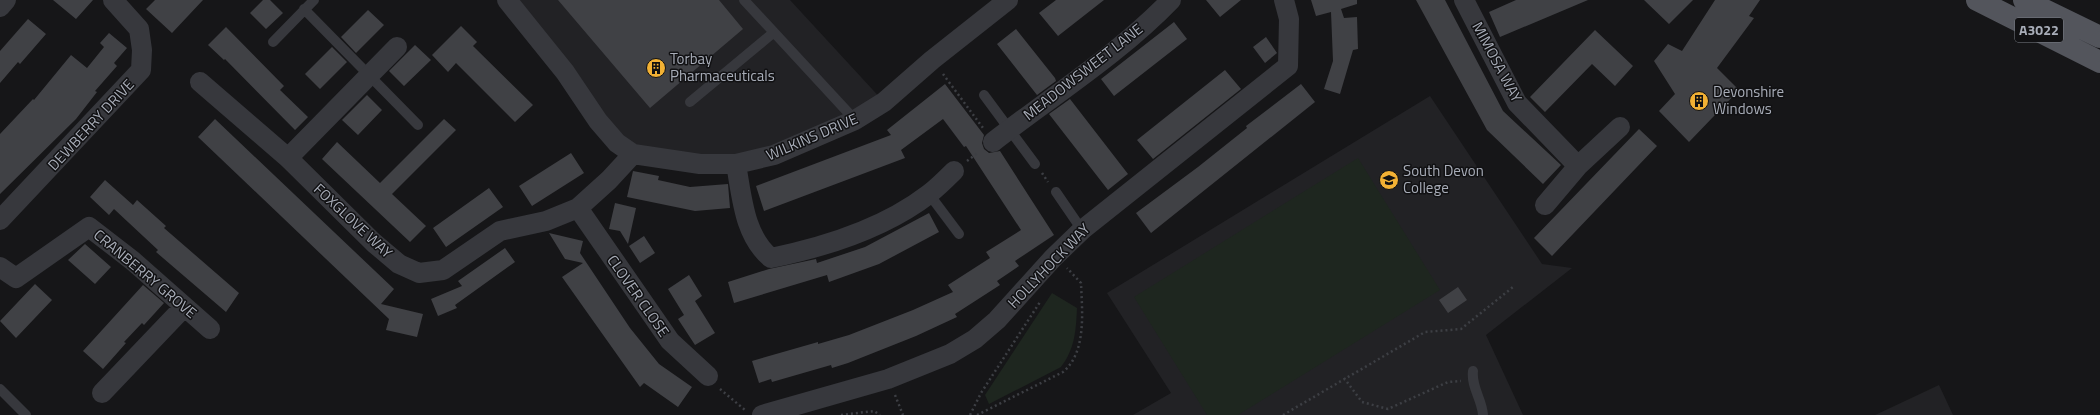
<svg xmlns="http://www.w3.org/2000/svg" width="2100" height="415" font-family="'Titillium Web',sans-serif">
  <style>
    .built { fill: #222225 }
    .green { fill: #1e261f }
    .building { fill: #404145 }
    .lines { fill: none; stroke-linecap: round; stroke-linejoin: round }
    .path { stroke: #3d3f44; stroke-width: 2.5; stroke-dasharray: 2 3; stroke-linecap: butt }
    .service { stroke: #37383d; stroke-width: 10 }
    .minor { stroke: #37383d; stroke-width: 20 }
    .primary { stroke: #53555c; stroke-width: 22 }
    .labels { text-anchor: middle; stroke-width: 3; stroke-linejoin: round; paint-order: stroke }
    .shield { fill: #111113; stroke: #7b7e86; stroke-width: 1 }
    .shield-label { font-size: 14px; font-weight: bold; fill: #a8adb8 }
    .poi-label { font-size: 15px; fill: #a8adb8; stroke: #111113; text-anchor: start }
    .street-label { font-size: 15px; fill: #a8adb8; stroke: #111113 }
  </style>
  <rect width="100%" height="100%" fill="#161618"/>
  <path class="built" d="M507 0H790L884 102 774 155 633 154Z
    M1430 96 1542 264 1572 268 1486 335 1523 415H1133L1171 393 1107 293Z
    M1939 385 1953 415H1875L1888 409Z"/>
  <path class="green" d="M1358 158 1440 290 1238 415H1207L1134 297Z
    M1052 293 1077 308C1076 330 1075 349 1061 367L989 404 985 395Z"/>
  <path class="building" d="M53 0H93L76 19Z
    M155 0H203L172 33 146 9Z
    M263 0H270L283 13 266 29 250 13Z
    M558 0H719L743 29 650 108Z
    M1056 0H1104L1058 36 1039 13Z
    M1206 0H1241L1220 17Z
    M1311 0H1357V4L1341 9 1344 18 1357 17 1358 49 1353 50 1340 94 1324 89 1333 61 1331 12 1316 16Z
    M1416 0H1445L1503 111 1561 165 1543 184 1487 130Z
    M1516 0H1588L1500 37 1489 12Z
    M1644 0H1693L1669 24Z
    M1715 0H1760L1749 16 1754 18 1717 68 1739 90 1689 142 1659 111 1675 94 1654 61 1668 44 1682 51Z
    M368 10 384 25 356 53 341 37Z
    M28 19 46 34 20 64 18 62 0 83V51Z
    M1174 22 1187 39 1114 96 1101 79Z
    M461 26 477 42 473 46 533 105 515 122 456 63 448 72 432 55Z
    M226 27 284 86 280 90 308 117 295 130 225 59 224 60 208 45Z
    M1016 29 1055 78 1056 81 1037 95 997 44Z
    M1595 30 1633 66 1615 86 1592 64 1545 112 1530 97Z
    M109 33 127 48 114 63 117 66 95 91 97 92 76 119 0 194V134L33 99 34 100 71 55 87 68 104 47 100 43Z
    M1266 37 1277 53 1265 63 1253 47Z
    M415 45 431 60 404 86 389 71Z
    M332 47 347 62 320 89 305 74Z
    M1225 70 1241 89 1153 159 1137 140Z
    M945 84 984 135 982 143 984 149 989 153 1000 151 1054 235 1015 261 1019 266 997 281 1000 285 955 314 957 317 916 336 848 363 832 368 831 365 772 382 771 379 759 383 752 361 818 342V344L849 335 913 310 953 292 948 285 990 258 986 252 1021 230 966 146 964 147 943 119 901 150 905 158 764 211 756 186 891 135 887 130Z
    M1301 84 1315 102 1151 233 1136 213 1198 167 1247 128 1246 126Z
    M367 95 382 110 358 135 342 120Z
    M1070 99 1128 174 1108 190 1049 114Z
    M215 119 394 289 381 304 423 314 417 337 386 330 389 319 198 137Z
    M444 119 456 130 392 194 426 226 410 242 322 159 337 142 380 183Z
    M1639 129 1657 146 1552 256 1534 238Z
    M571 153 584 173 532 206 519 186Z
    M633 171 659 176 658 180 690 187 728 184 730 208 695 211 627 197Z
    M105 180 133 205 137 200 166 226 164 228 239 293 226 312 156 252 158 250 114 209 109 215 90 197Z
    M489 188 503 207 446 247 433 228Z
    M615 203 636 208 628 244 620 231 609 229Z
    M929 213 939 232 879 264 829 282 827 275 734 303 728 282 769 269 816 259 817 263 865 247Z
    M549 233 583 241 580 253 630 328 659 364 692 387 678 407 644 383 640 387 562 277 583 263 565 259Z
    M644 236 655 253 640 263 629 246Z
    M85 244 111 267 95 284 68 260Z
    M505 248 515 262 455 305 457 308 438 316 431 299 462 286 458 281Z
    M689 275 702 296 695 301 715 333 695 345 678 319 684 315 668 289Z
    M35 284 52 300 16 338 0 321Z
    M143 285 164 303 144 325 142 323 124 342 126 343 103 369 83 351Z
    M1458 287 1467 300 1448 313 1439 300Z"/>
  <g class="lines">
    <path class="path" d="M943 74 983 128
      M967 161 979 152
      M1042 173 1048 182
      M1344 378 1362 402 1388 409 1448 382 1461 381
      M720 389 745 410
      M895 395 903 415
      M841 415 874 411 880 415
      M970 415 981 393 1040 302
      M977 415 1063 372C1087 352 1082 311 1081 283L1067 268
      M1283 415 1425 332 1461 329 1513 287"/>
    <path class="service" d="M744 0 855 120
      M304 9 418 125
      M273 42 314 0
      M984 95 1035 164
      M690 102 773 33
      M1056 192 1082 230
      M929 194 959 234
      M1473 371C1471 387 1482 399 1483 415
      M0 389 26 415"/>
    <path class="minor" d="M507 0 565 72 598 121 617 143 633 154 700 164H736L774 155 855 120 884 102 932 60 1008 0
      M1464 0 1517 103 1578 166
      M0 7 6 0
      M200 82 288 158 374 243 399 264 419 273 443 270 500 231 546 221 578 208 609 180 633 154
      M993 142C1052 96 1119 54 1171 0
      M288 158 397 47
      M736 164C742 197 744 236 771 258 825 247 885 228 929 194 938 187 946 179 954 171
      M1545 205 1578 166 1620 127
      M578 208 670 341 708 376
      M0 220 141 70 142 50 139 29 113 0
      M0 267 16 278 89 227 133 261 210 329
      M102 393 184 307
      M762 415 888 379 950 354 975 339 997 320 1053 258 1082 230 1288 66 1289 19 1284 0"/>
    <path class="primary" d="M1977 0 2100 62
      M2024 0 2100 37"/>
  </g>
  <defs>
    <symbol id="building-disc" viewBox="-11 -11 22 22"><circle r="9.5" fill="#f2b134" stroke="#111113"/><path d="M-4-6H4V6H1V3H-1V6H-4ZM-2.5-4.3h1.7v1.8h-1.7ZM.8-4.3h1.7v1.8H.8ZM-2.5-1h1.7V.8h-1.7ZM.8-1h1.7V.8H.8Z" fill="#111"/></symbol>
    <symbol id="university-disc" viewBox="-11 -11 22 22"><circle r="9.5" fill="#f2b134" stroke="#111113"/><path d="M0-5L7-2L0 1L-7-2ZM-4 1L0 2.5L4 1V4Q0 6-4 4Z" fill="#111"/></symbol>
  </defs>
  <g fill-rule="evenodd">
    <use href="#building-disc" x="645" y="57" width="22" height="22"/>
    <use href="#building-disc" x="1688" y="90" width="22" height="22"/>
    <use href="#university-disc" x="1378" y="169" width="22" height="22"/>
  </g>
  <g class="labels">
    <rect class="shield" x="2015" y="18" width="48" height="24" rx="3"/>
    <g class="shield-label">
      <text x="2039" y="35">A3022</text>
    </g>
    <g class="poi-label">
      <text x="670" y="64">Torbay<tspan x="670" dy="17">Pharmaceuticals</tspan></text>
      <text x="1713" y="97">Devonshire<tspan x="1713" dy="17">Windows</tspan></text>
      <text x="1403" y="176">South Devon<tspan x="1403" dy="17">College</tspan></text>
    </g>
    <g class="street-label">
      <text transform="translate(1497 62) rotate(62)" y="5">MIMOSA WAY</text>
      <text transform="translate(1083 72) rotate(-38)" y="5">MEADOWSWEET LANE</text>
      <text transform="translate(91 125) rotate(-47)" y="5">DEWBERRY DRIVE</text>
      <text transform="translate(812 137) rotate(-23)" y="5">WILKINS DRIVE</text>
      <text transform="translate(353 221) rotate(43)" y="5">FOXGLOVE WAY</text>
      <text transform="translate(1049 266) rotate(-46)" y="5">HOLLYHOCK WAY</text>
      <text transform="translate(145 274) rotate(40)" y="5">CRANBERRY GROVE</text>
      <text transform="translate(638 296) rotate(55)" y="5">CLOVER CLOSE</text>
    </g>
  </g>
</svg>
